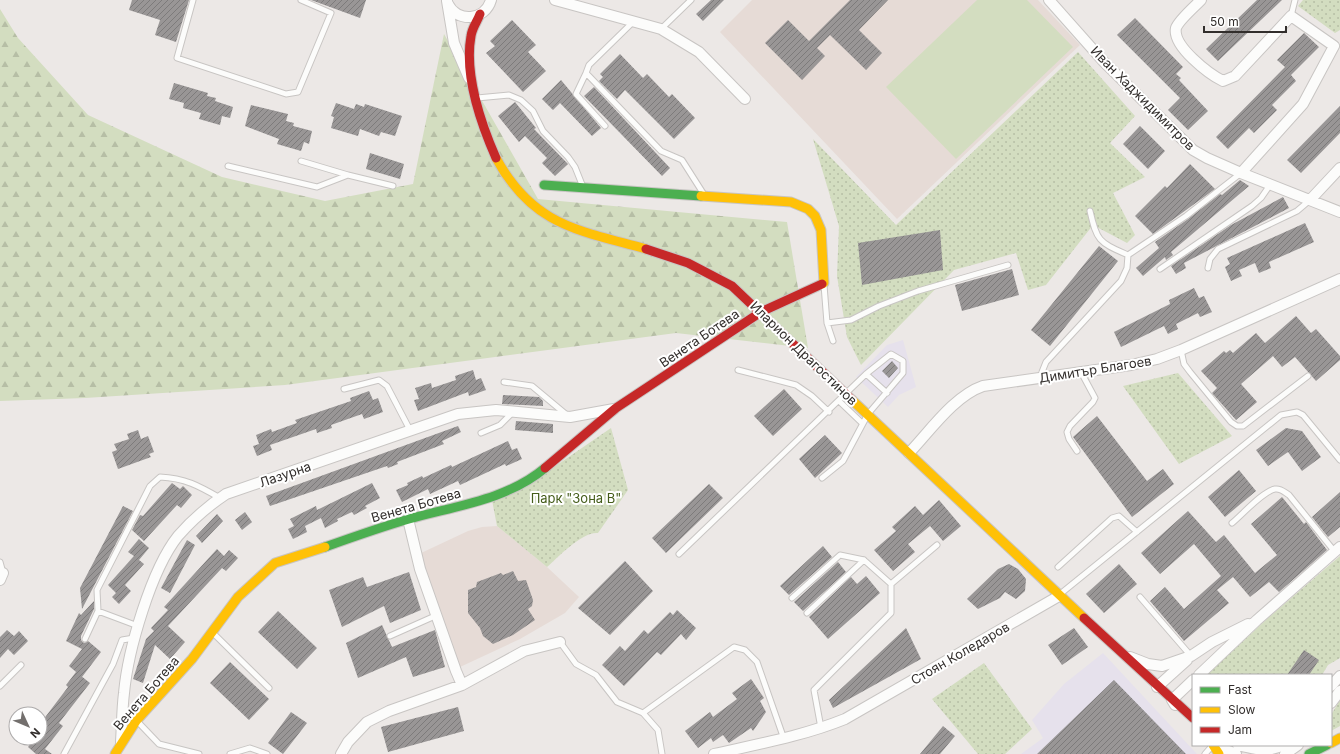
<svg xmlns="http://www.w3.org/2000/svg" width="1340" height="754" font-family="Inter,sans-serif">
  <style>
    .commercial { fill: #e6e1ec }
    .built { fill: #e6dbd6 }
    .grass { fill: url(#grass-dots) }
    .forest { fill: url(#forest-firs) }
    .pitch { fill: #d3ddc0 }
    .building { fill: url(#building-hatch) }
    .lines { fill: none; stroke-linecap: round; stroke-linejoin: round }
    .lane-casing { stroke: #c8c5c3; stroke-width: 7 }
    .street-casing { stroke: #c8c5c3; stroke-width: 12 }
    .fast-casing { stroke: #c8c5c3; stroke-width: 11 }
    .slow-casing { stroke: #c8c5c3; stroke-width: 11 }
    .jam-casing { stroke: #c8c5c3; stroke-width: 11 }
    .lane { stroke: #fcfcfb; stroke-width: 5 }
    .street { stroke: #fcfcfb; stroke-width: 10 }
    .fast { stroke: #4caf50; stroke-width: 9 }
    .slow { stroke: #ffc107; stroke-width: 9 }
    .jam { stroke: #c62828; stroke-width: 9 }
    .labels { text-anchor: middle; stroke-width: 4; stroke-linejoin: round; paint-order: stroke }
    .street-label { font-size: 13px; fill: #322e2c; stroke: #fff }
    .park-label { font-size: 13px; fill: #455d1b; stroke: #fff }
  </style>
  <defs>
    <pattern id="grass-dots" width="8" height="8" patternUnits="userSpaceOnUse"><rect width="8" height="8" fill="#d3ddc0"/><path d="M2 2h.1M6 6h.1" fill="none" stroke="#b6bea5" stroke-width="1.8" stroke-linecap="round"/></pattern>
    <pattern id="forest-firs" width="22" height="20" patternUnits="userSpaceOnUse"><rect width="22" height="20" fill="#d3ddc0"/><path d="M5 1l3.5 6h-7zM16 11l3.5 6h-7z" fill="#b6bea5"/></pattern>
    <pattern id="building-hatch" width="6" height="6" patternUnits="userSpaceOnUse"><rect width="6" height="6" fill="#999696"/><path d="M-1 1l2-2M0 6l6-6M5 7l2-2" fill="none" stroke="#7d7b7b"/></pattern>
  </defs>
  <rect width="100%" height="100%" fill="#ece8e6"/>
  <path class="commercial" d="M903 340 916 387 899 395 888 407 856 377 887 345Z
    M1103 653 1197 754H1021L1043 738 1032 720 1064 684Z"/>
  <path class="built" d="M752 0H1038L1080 45 897 219 720 32Z
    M497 526 547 567 579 597 565 613 520 639 460 667 430 589 419 554 468 531 482 527Z"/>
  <path class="grass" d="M1303 0H1340V30L1335 33 1298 6Z
    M1078 52 1135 116 1110 143 1145 177 1113 193 1135 235 1127 243 1093 225 1046 285 1028 290 1016 253 954 270 861 365 847 337 837 276 839 226 813 139 896 225Z
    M1178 373 1232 436 1179 464 1123 386Z
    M611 428 628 490 598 533C583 531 558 557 547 567L497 526 492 500 525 487Z
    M1340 556V658L1328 665 1322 675H1207L1269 617Z
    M984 663 1032 729 1005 754H978L932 699Z
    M1340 700V726L1331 731V715Z"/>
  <path class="forest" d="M0 9 18 38 88 115 222 177 325 201 413 184 444 34 538 199 787 222 808 348 676 333 285 385 85 398 0 401Z"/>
  <path class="pitch" d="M977 0H1027L1073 47 956 159 886 87Z"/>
  <path class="building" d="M132 0H189L176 42 155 35 160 20 129 10Z
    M311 0H366L360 18Z
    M711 0H724L703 21 696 14Z
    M850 0H888L859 30 882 53 866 70 830 35 817 48 825 56 802 80 765 43 788 20 809 41Z
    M1257 0H1282L1218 61 1206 49Z
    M1135 18 1183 67 1176 74 1181 78 1179 80 1208 111 1188 130 1168 110 1180 98 1117 35Z
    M512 20 536 45 528 52 546 71 523 92 486 53 495 46 490 41Z
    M1304 33 1319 47 1291 75 1296 81 1272 105 1277 110 1254 133 1249 128 1228 149 1216 137 1285 67 1277 60Z
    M620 54 643 78 647 74 669 97 672 94 695 118 674 139 625 90 617 99 599 81 603 77 600 74Z
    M561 80 601 128 592 136 560 103 553 110 542 99Z
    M174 83 208 93 207 96 216 98 215 101 233 107 230 118 222 116 220 125 199 119 201 113 183 108 184 103 169 99Z
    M594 87 670 168 662 176 584 96Z
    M515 102 536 128 534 129 568 164 555 176 542 163 547 158 525 136 519 142 498 116Z
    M336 103 354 109 356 104 364 107 365 104 402 116 395 136 381 132 379 136 360 129 358 136 331 128 334 117 331 116Z
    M251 105 288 114 286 121 294 123 293 126 312 131 309 144 304 142 301 151 277 144 279 139 245 126Z
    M1340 106V133L1301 173 1287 160Z
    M1140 126 1165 151 1148 169 1123 144Z
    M370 153 404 164 400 179 366 169Z
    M1190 164 1215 189 1153 234 1135 216 1165 186 1167 188Z
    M1240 180 1249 186 1171 252 1173 255 1166 260 1165 257 1143 276 1136 268 1159 248 1155 242 1188 219 1220 194 1222 195Z
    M1283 197 1289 208 1184 263 1186 268 1176 274 1171 266 1231 225Z
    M1305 223 1314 242 1269 262 1271 268 1259 273 1255 263 1239 270 1242 276 1231 281 1225 267 1230 264 1227 258Z
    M940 230 943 270 862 285 858 243Z
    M1099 246 1118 261 1050 346 1031 330Z
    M1012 269 1019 295 962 311 955 285Z
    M1194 288 1199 298 1204 296 1212 312 1200 317 1198 313 1176 324 1178 329 1168 334 1164 326 1121 347 1114 332 1170 304 1169 300Z
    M1296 316 1311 333 1316 329 1340 356V360L1316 381 1295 357 1282 367 1273 356 1241 384 1257 402 1236 420 1212 393 1217 388 1201 371 1224 351 1226 353 1230 350 1233 353 1256 333 1265 343Z
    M892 361 898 368 889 378 882 371Z
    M473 370 476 380 481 378 486 390 469 396 468 392 418 411 414 400 419 399 415 388 431 383 432 388 456 380 455 376Z
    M784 389 802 409 773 436 754 416Z
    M369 391 373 400 378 398 383 412 364 419 362 414 331 425 332 428 317 433 316 429 270 445 272 450 257 456 253 446 259 444 256 435 271 429 272 432 297 423 295 420 351 401 350 398Z
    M503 395 539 397 543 401V406L502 404Z
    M1097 416 1147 481 1163 469 1174 484 1132 517 1073 437Z
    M516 421 553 424V433L515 430Z
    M458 426 461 432 442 441 444 444 397 462 398 464 388 468 387 466 270 506 266 496Z
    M1286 428 1302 431 1321 457 1302 471 1288 452 1268 466 1256 450Z
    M138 430 141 439 148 436 154 452 149 454 151 457 118 469 112 452 117 450 114 444 129 439 127 434Z
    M825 435 842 453 815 478 799 459Z
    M508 441 512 450 517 448 522 459 506 466 505 464 460 485 458 481 430 494 428 489 402 502 396 490 408 485 407 483 422 476 423 478 451 465 452 467Z
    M1239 470 1256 491 1225 517 1208 497Z
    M172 483 180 489 183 486 192 495 181 508 177 505 144 541 132 530 140 515 143 516Z
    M372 483 380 498 365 506 367 508 354 515 352 512 337 519 338 521 325 528 321 518 305 526 307 532 293 539 288 529 294 526 290 519 316 506 317 510Z
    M709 484 723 498 666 553 652 538Z
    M1340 492V527L1328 537 1312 517Z
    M1282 497 1304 524 1306 522 1327 550 1279 592 1269 582 1250 597 1233 577 1217 590 1229 603 1184 641 1150 601 1165 587 1184 609 1221 576 1194 544 1160 574 1141 553 1188 511 1216 542 1224 535 1255 573 1277 555 1251 524Z
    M939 500 961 526 943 541 930 526 908 544 915 552 893 571 874 550 896 531 892 527 915 506 923 515Z
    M123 506 133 511 82 609 80 588Z
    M245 512 252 522 242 530 235 520Z
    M217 514 223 521 202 543 196 536Z
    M139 539 149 548 139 560 144 564 125 585 131 591 119 604 112 597 116 593 108 585 134 556 128 552Z
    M187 540 195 545 170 593 161 588Z
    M823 546 832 557 789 595 780 586Z
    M217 549 224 556 229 550 238 558 226 571 222 568 168 626 185 642 170 659 155 645 143 683 133 679 146 639 154 631 151 628 168 610 164 607Z
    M625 561 653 591 610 635 578 608Z
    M838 562 846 572 803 611 794 602Z
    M1009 564 1018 569 1026 579 1025 591 1016 599 1005 592 1000 598 978 609 967 599 998 569Z
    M1119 564 1137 584 1104 613 1086 594Z
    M513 571 518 581 526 580 533 600 532 606 528 609 535 620 513 635 493 644 483 636 480 628 468 613V590L476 587 477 582 501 573 503 575Z
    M409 572 421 610 390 623 384 606 342 627 329 590 363 577 367 587Z
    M866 576 880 593 828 639 809 617 851 577 857 584Z
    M94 601V609L81 636V640L84 643 88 641 101 652 82 677 69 666 82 649 66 641 79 613 81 615Z
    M677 610 696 628 686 640 681 634 661 655 657 652 624 686 602 665 620 646 625 651 644 630 648 634 670 612 673 615Z
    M278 611 317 648 297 669 258 632Z
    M382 625 392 647 435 630 445 667 413 677 406 657 358 678 346 643Z
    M906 628 921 659 833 708 829 700Z
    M1074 628 1088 647 1062 665 1048 645Z
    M7 630 14 636 19 631 28 641 14 655 8 649 0 658V637Z
    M1304 650 1319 660 1309 675H1287Z
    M230 662 269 699 249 720 210 683Z
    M76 672 90 683 59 723 63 726 45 749 52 754H36L28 747 35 738H40V731L47 723 43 720 68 687 66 685Z
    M751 679 764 698 760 701 766 712 753 731 751 728 729 743 723 735 713 742 711 738 698 748 685 731 710 712 713 717 737 699 732 693Z
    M1114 680 1186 754H1037Z
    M458 707 464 731 388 752 381 727Z
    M291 712 307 723 283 754 268 743Z
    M943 726 955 736 940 754H920Z"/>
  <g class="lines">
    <defs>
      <path id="lane" d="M193 0 177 58 286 94 298 92 331 13 301 0
        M1291 16 1295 0
        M633 22 589 65 586 73 661 151 682 160 703 193
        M661 29 691 0
        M586 73 576 94 605 126
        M477 98 509 95 521 100 533 111 543 131 568 157 575 167 583 187
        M301 161 348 175
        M228 166 317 187 348 175 393 186
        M1128 255 1186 216 1241 173
        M1208 268 1210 259 1218 249 1297 211 1310 200
        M1160 269 1252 206 1261 198 1270 185
        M824 285 827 323 833 341
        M827 323 851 320 879 306 918 291 1008 265
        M1181 350 1184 364 1190 372 1231 422 1237 426H1243L1308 376
        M738 370 796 385 812 396 829 412
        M866 374 887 393
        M1042 378V372L1046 362 1121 281 1127 268 1128 255C1099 242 1097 242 1090 211
        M504 382 532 386 568 416
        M344 389 379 380 387 386 410 430
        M839 401 862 423
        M481 433 500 425 513 412
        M1077 451 1069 439 1067 432 1070 426 1093 402 1095 398 1081 372
        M1232 523C1242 515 1263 491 1275 489 1281 488 1284 492 1289 495L1335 552
        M679 554 866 374 891 354 903 361V373L868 414 843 461 822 478
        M0 562 3 573
        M1058 567 1112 518 1119 516 1137 532
        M891 584 937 545
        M1059 595 1281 415 1297 412 1303 415 1340 460
        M1140 597 1191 656
        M792 598 840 555 864 560 891 584V613L814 690 821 728
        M98 611 138 626
        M807 613 864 560
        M213 633 269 688
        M390 636 435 616
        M85 639 98 611 97 590 150 486 160 477C185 478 199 486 220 498
        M560 642 576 664 596 675 617 702 643 713 658 730 662 754
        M0 686 21 665
        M643 713 734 647 745 650 757 662 784 739
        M137 721 159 744 199 754
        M64 754 113 664 122 640 134 638
        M230 754 250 748 267 754
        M1205 754 1212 746"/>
      <path id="street" d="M555 0 661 29 699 52 745 99
        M1049 0 1104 62 1193 150 1207 158 1241 173 1340 212
        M1201 0C1195 6 1178 21 1176 28 1172 46 1209 74 1223 81L1235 76 1291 16 1334 46 1303 104 1241 173
        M447 1 454 43 469 78
        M448 4C457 23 485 21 491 0
        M1311 199 1340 168
        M909 453C930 431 954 396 983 386L1131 365 1157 359 1181 350 1340 279
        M408 519 420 569 456 671 462 685
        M0 580 3 573
        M1130 657 1148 664 1162 666 1191 656 1212 642 1248 624
        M1199 675 1257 620 1340 547
        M1331 686 1340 676
        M1157 687 1187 660
        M1331 703 1340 691
        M1175 705 1172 700 1193 680
        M121 742C122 726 122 709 124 693 128 650 151 570 178 536 192 520 208 506 226 494L458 414 496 410 570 417 614 409
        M1213 745 1236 754
        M1238 745C1253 749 1269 753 1283 745
        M341 754 348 742 367 722 389 711 462 685 524 651 560 642
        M714 754C758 744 803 736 845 719L1059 596
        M1285 754 1298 745"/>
      <path id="fast" d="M544 185 701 196
        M325 547C353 537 381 527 409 519 455 506 507 500 545 468
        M1309 754 1327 745"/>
      <path id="slow" d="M496 158C533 226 578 230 646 249
        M701 196 791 202 808 209 815 216 821 230 824 283 822 284
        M852 400 1084 618
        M1331 743 1340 738
        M1213 745 1219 754
        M115 754 136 721 192 659 238 597 275 563 325 547"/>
      <path id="jam" d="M480 14C477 22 472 28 471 36 464 74 481 124 496 158
        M646 249 688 263 732 286 852 400
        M545 468 616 408 761 312 822 284
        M1084 618 1193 718"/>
    </defs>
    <use href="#lane" class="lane-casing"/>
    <use href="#street" class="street-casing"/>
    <use href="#fast" class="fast-casing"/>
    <use href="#slow" class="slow-casing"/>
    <use href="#jam" class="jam-casing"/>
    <use href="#lane" class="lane"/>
    <use href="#street" class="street"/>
    <use href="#fast" class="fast"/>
    <use href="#slow" class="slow"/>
    <use href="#jam" class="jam"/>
  </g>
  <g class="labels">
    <g class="street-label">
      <text transform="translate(1143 98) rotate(45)" y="5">Иван Хаджидимитров</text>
      <text transform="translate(699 338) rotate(-34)" y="5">Венета Ботева</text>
      <text transform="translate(804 353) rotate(44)" y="5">Иларион Драгостинов</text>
      <text transform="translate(1095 369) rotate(-9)" y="5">Димитър Благоев</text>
      <text transform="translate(285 474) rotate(-19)" y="5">Лазурна</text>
      <text transform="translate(416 505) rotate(-16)" y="5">Венета Ботева</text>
      <text transform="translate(960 653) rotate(-30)" y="5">Стоян Коледаров</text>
      <text transform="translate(146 693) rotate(-49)" y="5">Венета Ботева</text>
    </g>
    <g class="park-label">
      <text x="576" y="503">Парк "Зона В"</text>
    </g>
  </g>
  <rect x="1192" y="674" width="140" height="72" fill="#ffffff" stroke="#adabab"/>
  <rect x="1200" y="687" width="20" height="6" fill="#4caf50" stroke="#adabab"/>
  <text x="1228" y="694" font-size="12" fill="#322e2c">Fast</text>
  <rect x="1200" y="707" width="20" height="6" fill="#ffc107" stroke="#adabab"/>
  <text x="1228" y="714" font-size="12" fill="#322e2c">Slow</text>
  <rect x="1200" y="727" width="20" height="6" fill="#c62828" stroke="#adabab"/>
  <text x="1228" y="734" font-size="12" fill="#322e2c">Jam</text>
  <g transform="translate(28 726) rotate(134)"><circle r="19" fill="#ffffff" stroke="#adabab"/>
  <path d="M0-3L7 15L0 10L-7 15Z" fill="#736f6d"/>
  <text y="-6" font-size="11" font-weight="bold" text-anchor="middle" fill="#322e2c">N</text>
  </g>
  <path d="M1204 26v6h82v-6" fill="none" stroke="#322e2c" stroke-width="2"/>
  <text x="1210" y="26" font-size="12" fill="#322e2c" stroke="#ffffff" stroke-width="3" paint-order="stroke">50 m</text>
</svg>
